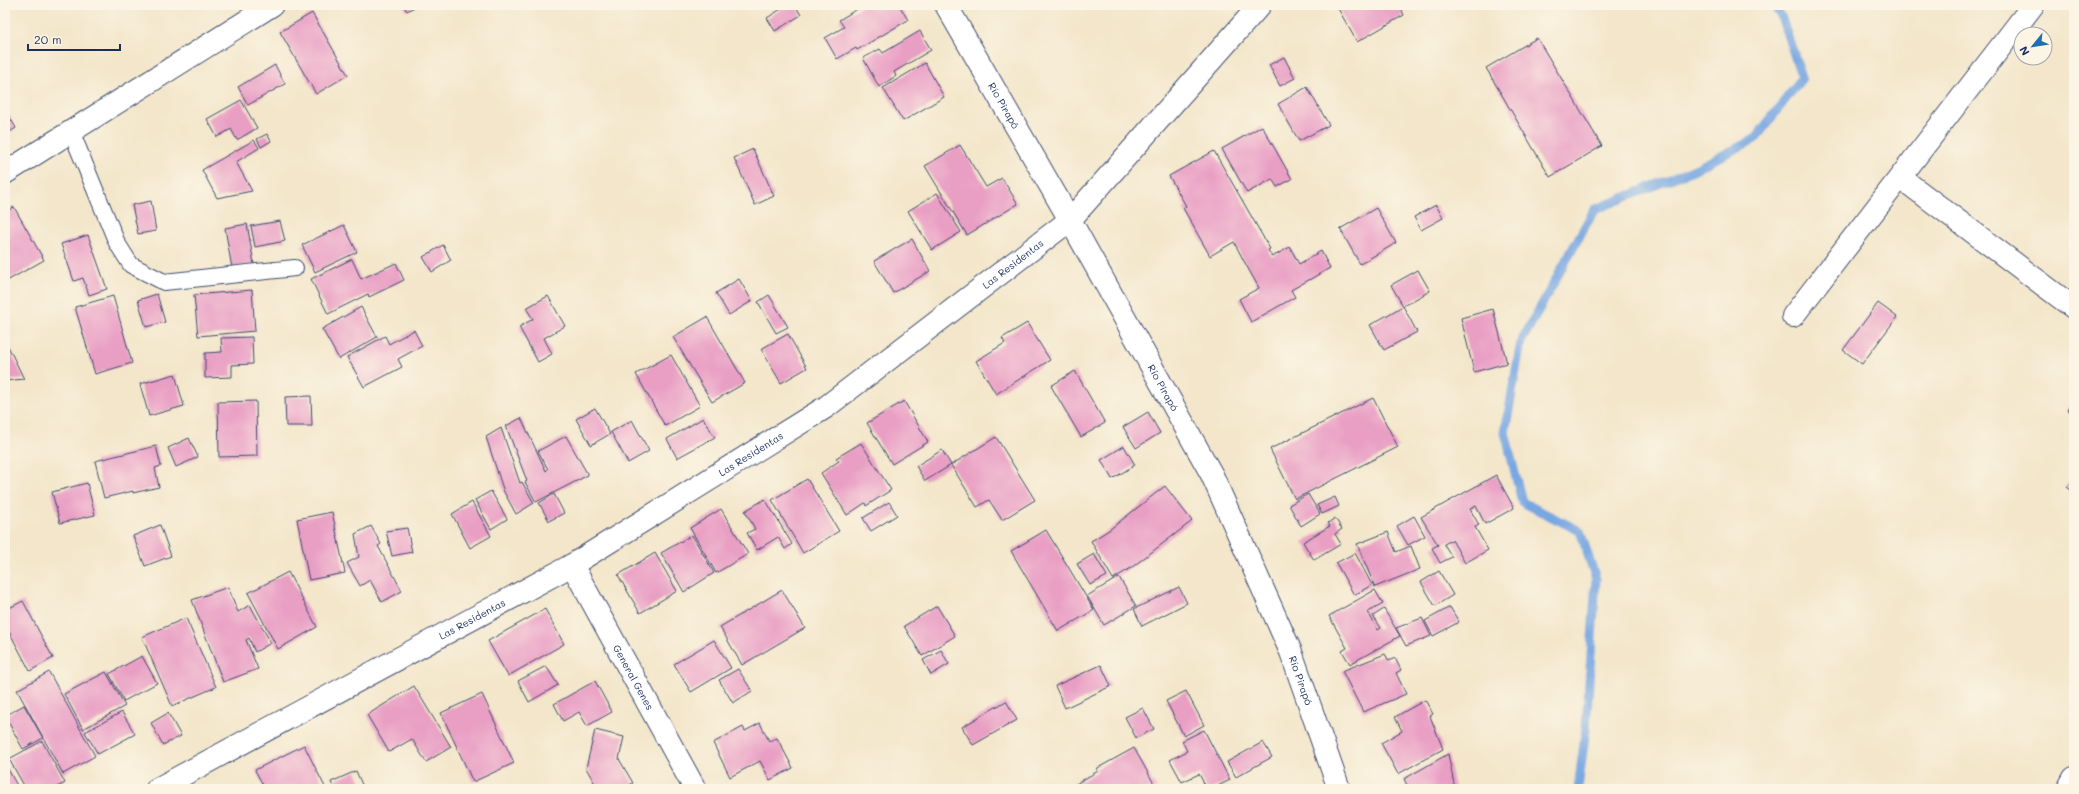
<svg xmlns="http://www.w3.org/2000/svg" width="2079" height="794" font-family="Mali,sans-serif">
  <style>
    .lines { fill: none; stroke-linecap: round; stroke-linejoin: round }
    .stream { stroke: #78a7e2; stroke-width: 9 }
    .building { fill: #e99ec4 }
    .lane-casing { stroke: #3b4a6e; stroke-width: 18 }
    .street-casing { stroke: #3b4a6e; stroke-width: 24 }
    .lane { stroke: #fff; stroke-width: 16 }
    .street { stroke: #fff; stroke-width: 22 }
    .labels { text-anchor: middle; stroke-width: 3.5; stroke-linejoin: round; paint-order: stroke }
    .street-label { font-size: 10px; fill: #1b2f5e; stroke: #fcf5e5 }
  </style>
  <rect width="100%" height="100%" fill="#fcf5e5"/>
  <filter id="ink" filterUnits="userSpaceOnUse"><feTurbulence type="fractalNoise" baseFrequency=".025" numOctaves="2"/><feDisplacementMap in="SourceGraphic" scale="8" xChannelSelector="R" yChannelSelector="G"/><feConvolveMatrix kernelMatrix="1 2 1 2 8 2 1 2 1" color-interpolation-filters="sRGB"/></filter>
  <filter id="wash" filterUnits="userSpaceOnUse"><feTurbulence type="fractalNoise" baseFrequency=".012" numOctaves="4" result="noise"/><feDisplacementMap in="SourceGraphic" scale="16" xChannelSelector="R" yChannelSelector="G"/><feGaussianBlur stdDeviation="0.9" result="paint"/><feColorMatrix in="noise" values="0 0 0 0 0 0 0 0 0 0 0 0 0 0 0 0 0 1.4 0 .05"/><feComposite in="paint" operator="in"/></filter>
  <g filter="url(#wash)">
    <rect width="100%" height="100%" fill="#f3e6ca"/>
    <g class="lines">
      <path class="stream" d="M1578 789 1586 728 1596 579 1580 531 1522 502 1505 432 1521 342 1594 210 1695 169 1755 139 1802 78 1781 16 1773 5"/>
    </g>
    <g id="blocks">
      <path class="building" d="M403 5H418L407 11Z
        M779 5H795L801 15 775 31 767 18 781 9Z
        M864 5H899L908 20 857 50 856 48 837 59 825 38 844 27 839 20Z
        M1336 5H1399L1404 15 1357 42Z
        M312 13 348 75 316 94 280 32Z
        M920 31 931 50 894 72 896 76 879 87 863 58 880 49 883 53Z
        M1537 38 1602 146 1550 177 1486 68Z
        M1284 57 1295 78 1280 86 1269 65Z
        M925 63 944 97 903 121 883 88Z
        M275 65 285 84 248 105 238 87Z
        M1307 87 1329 125 1299 141 1278 104Z
        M241 100 257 128 237 140 231 129 217 137 207 119Z
        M5 109 16 128 5 135Z
        M1262 126 1292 179 1277 187 1272 179 1247 193 1222 149Z
        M267 134 271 141 261 147 257 139Z
        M254 140 259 148 236 162 252 191 217 198 202 170Z
        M960 145 986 187 1002 178 1018 204 967 235 925 166Z
        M753 149 774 196 755 205 734 158Z
        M1214 151 1270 249 1268 250 1272 257 1290 247 1299 264 1321 251 1330 268 1291 290 1295 297 1251 322 1239 299 1259 288 1245 263 1234 242 1210 256 1183 208 1186 206 1169 176Z
        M937 193 961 232 932 250 908 211Z
        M151 201 156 231 138 234 132 205Z
        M1436 205 1443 218 1421 230 1414 217Z
        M14 207 44 260 5 282V212Z
        M1376 208 1396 243 1360 264 1340 229Z
        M280 221 285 241 255 247 251 226Z
        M247 224 254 264 232 268 225 228Z
        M344 225 357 252 315 272 302 245Z
        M88 235 107 289 89 295 83 278 74 281 61 244Z
        M912 239 930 271 893 293 874 261Z
        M443 245 451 260 432 272 423 257Z
        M352 259 361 279 396 263 404 280 369 297 368 294 328 314 311 279Z
        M1418 270 1430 291 1403 306 1391 285Z
        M739 279 752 301 729 315 716 293Z
        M252 290 255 331 198 336 194 295Z
        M157 294 165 322 146 327 138 300Z
        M769 295 788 327 776 333 758 302Z
        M113 296 132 363 95 374 75 307Z
        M548 296 565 326 544 338 552 354 538 362 519 327 533 319 526 308Z
        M1878 303 1897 317 1862 364 1843 350Z
        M1403 306 1417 332 1384 350 1370 325Z
        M361 307 377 337 339 359 322 329Z
        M1493 309 1507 363 1474 372 1461 318Z
        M707 317 745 383 712 402 673 337Z
        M1027 323 1050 360 996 394 976 361 1005 343 1002 338Z
        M414 330 422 346 398 359 402 367 364 387 347 357 385 336 389 344Z
        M788 334 807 368 781 383 761 349Z
        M252 337 253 364 232 365V377L205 378V353L222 352 221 338Z
        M5 340 24 379 5 381Z
        M671 355 700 406 665 426 636 374Z
        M1075 371 1105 423 1081 437 1051 386Z
        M175 374 184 406 149 416 140 384Z
        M311 396 312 426H286L285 397Z
        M1373 398 1398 447 1295 499 1270 449Z
        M2074 399V415L2067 409Z
        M256 401 257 456 219 457 218 402Z
        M904 401 928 442 892 464 867 423Z
        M595 408 610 434 591 445 576 419Z
        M1148 412 1160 433 1136 448 1123 427Z
        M521 418 546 471 548 469 538 451 566 436 588 475 536 502 525 482 527 481 506 426Z
        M703 418 715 437 677 458 667 439Z
        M632 420 649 451 628 463 611 432Z
        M501 428 520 483 522 482 534 503 516 514 504 492 486 437Z
        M996 437 1035 500 1002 520 989 500 977 507 951 465Z
        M189 438 198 457 176 467 168 448Z
        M861 443 891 490 866 506 865 503 847 515 821 473 839 461 836 458Z
        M156 446 161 466 155 468 159 487 133 493V491L104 498 95 461Z
        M1124 446 1135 465 1112 479 1101 460Z
        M942 450 951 465 925 481 916 466Z
        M1496 475 1514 508 1485 524 1476 506 1470 509 1479 525 1475 527 1488 550 1465 563 1452 540 1444 544 1452 557 1440 563 1432 548 1438 545 1421 517Z
        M2074 478V492L2067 487Z
        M807 479 839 531 803 553 772 500Z
        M87 483 95 515 60 523 52 492Z
        M1165 486 1192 521 1131 568 1113 579 1091 541 1109 530Z
        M491 491 507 519 491 529 475 500Z
        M554 494 564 513 549 521 539 503Z
        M1308 494 1320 514 1301 526 1289 505Z
        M1335 497 1339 506 1322 514 1317 505Z
        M765 499 792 544 785 549 778 537 757 550 747 533 755 529 745 511Z
        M472 502 491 536 470 548 452 514Z
        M889 502 897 515 871 531 863 518Z
        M721 509 748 554 716 573 690 528Z
        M332 512 345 573 309 580 297 519Z
        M1414 516 1425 536 1408 545 1397 526Z
        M1335 518 1342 529 1335 534 1341 544 1314 560 1303 542 1330 526 1328 523Z
        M160 525 171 556 145 566 133 536Z
        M371 526 381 544 378 546 402 591 382 602 370 580 360 586 347 563 359 557 355 534Z
        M407 528 412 552 392 556 386 531Z
        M1046 530 1094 610 1058 631 1011 551Z
        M1388 532 1396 552 1411 546 1420 569 1375 587 1357 544Z
        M692 535 714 573 684 592 661 553Z
        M655 553 677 591 640 613 618 575Z
        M1355 553 1372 585 1354 595 1336 563Z
        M1094 554 1107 576 1090 585 1077 564Z
        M1439 571 1453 595 1435 606 1421 582Z
        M288 572 317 627 278 649 248 593Z
        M1119 577 1136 606 1104 625 1087 596Z
        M228 587 238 612 250 605 271 643 255 652 249 638 246 640 258 669 223 682 192 600Z
        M1179 587 1187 603 1142 626 1134 609Z
        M782 590 805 628 742 665 720 627Z
        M1375 590 1383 604 1368 612 1378 630 1381 628 1373 616 1384 609 1400 636 1350 664 1342 651 1347 648 1329 616Z
        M23 601 53 658 30 671 5 624V610Z
        M937 606 955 636 922 656 904 626Z
        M1450 607 1459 622 1433 636 1425 621Z
        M545 609 564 644 508 676 488 641Z
        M186 618 216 687 172 706 142 637Z
        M1422 618 1431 636 1406 646 1396 628Z
        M714 640 731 668 691 692 674 664Z
        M941 650 949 664 931 675 923 660Z
        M1385 654 1389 661 1395 658 1401 670 1396 673 1406 694 1363 712 1342 671Z
        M142 656 157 683 124 701 109 674Z
        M1101 665 1111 686 1065 708 1055 686Z
        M546 666 558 685 529 702 518 681Z
        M738 669 752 691 733 703 719 680Z
        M49 672 95 756 63 774 17 690Z
        M106 672 125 706 83 729 64 694Z
        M595 681 612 712 587 726 579 712 563 721 554 704Z
        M414 686 451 747 426 762 412 739 389 752 367 715Z
        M1186 691 1204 725 1184 736 1166 701Z
        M482 694 514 763 473 782 441 713Z
        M1425 700 1433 714 1430 716 1443 749 1398 774 1381 743 1402 731 1395 717Z
        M1006 701 1017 720 973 745 962 727Z
        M24 705 43 738 23 749 5 716Z
        M1143 708 1154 729 1136 738 1125 717Z
        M122 712 135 734 98 754 85 732Z
        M168 713 181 736 163 745 151 723Z
        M760 723 769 741 777 738 793 768 770 780 760 761 730 777 713 743 743 727 745 731Z
        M595 730 624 737 619 759 633 783 622 789H598L586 768Z
        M1204 730 1230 780 1212 789H1207L1199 774 1182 782 1170 760 1187 751 1182 741Z
        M42 741 65 783 53 789H26L9 759Z
        M1263 742 1272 757 1236 777 1227 762Z
        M304 745 326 789H265L255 770Z
        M1134 748 1157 789H1070L1069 788 1098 771 1096 769Z
        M1448 754 1455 789H1409L1404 779Z
        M5 764 19 789H5Z
        M356 771 364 789H334L331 782Z"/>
    </g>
  </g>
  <g filter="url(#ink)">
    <use href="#blocks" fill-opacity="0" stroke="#3b4a6e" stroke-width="1"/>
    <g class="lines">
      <defs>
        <path id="lane" d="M71 131 117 243 131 265 164 282 295 268"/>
        <g id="street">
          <path id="s1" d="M946 5 1070 220 1212 475 1291 652 1339 789"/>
          <path d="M5 173 272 5"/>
          <path d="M1901 178 2074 308"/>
          <path d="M1793 316 2033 5"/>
          <path id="s2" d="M572 565 695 789"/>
          <path id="s3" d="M157 789 572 565 826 407 1070 220 1260 5"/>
          <path d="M2068 789 2074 778"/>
        </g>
      </defs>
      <use href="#lane" class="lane-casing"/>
      <use href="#street" class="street-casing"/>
      <use href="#lane" class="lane"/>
      <use href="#street" class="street"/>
    </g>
  </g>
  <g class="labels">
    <g class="street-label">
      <text dy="4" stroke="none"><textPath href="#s1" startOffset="116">Río Pirapó</textPath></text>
      <text dy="4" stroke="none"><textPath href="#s3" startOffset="1006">Las Residentas</textPath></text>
      <text dy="4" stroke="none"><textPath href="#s1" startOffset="440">Río Pirapó</textPath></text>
      <text dy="4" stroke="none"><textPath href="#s3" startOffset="682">Las Residentas</textPath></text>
      <text dy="4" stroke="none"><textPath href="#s3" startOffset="358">Las Residentas</textPath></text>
      <text dy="4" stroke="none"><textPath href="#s2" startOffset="128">General Genes</textPath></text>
      <text dy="4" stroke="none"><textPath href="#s1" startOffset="764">Río Pirapó</textPath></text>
    </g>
  </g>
  <rect width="2079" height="794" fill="none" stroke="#fcf5e5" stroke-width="20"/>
  <g transform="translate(2033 46) rotate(240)"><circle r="19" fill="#fcf5e5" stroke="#a2a6af"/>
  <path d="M0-3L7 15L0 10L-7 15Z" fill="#1f6fb2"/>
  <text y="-6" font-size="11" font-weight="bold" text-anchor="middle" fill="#1b2f5e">N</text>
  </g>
  <path d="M28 44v6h92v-6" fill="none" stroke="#1b2f5e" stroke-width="2"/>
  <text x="34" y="44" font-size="12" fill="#1b2f5e" stroke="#fcf5e5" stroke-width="3" paint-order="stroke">20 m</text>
</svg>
